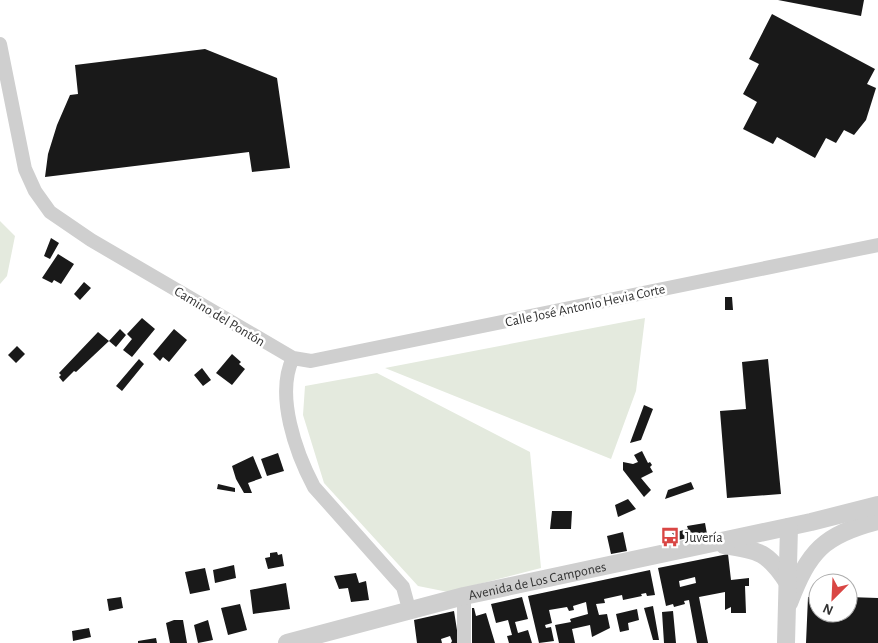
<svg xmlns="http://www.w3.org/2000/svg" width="878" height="643" font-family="'Alegreya Sans',sans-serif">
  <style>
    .green { fill: #e4eade }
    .building { fill: #191919; fill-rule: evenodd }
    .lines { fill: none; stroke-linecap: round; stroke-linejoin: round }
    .minor { stroke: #cfcfcf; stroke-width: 14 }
    .tertiary { stroke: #cfcfcf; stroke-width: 18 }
    .labels { text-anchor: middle; stroke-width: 5; stroke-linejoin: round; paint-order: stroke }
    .street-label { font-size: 14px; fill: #323232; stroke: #fff }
    .poi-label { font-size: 14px; fill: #323232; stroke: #fff; text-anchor: start }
  </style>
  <rect width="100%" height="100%" fill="#fff"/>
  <path class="green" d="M0 221 15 236 7 276 0 284Z
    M645 318 636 391 611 459 385 368Z
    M377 373 530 452 541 568 448 592 418 586 324 483 303 415 305 386Z"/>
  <path class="building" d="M778 0H864L861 16Z
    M772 14 875 69 867 84 876 88 866 120 854 135 844 130 836 143 826 138 815 158 777 137 773 144 743 129 757 102 743 94 759 64 749 59Z
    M205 49 277 78 290 168 252 172 249 152 45 177 48 154 57 125 70 95 78 94 75 65Z
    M51 238 59 243 50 259 44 256Z
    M58 254 74 264 61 284 54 280 52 283 42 278Z
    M84 282 91 288 80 300 74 294Z
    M725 297H732L733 310H725Z
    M142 318 155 329 132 357 123 350 132 339 127 334Z
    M120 329 126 335 116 347 109 341Z
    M174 329 187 340 169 362 163 357 160 361 153 354Z
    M98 332 109 341 76 372 74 371 63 382 59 377 61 375 59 373Z
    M17 346 25 354 16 363 8 355Z
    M232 354 241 362 239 364 245 369 232 385 216 373Z
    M139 359 144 364 122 391 116 386Z
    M768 359 781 494 727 498 720 411 746 409 742 362Z
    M202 368 211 380 203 386 194 375Z
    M644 405 653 409 641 440 630 443Z
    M642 451 648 463 650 462 652 465 650 467 653 472 641 478 651 490 644 497 623 470V462L633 464 638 462 634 455Z
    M278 453 284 471 267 476 261 459Z
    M253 456 262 478 248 483 252 493H244L236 479 232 466Z
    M691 482 694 489 665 499 668 490Z
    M218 484 235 488V492L217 489Z
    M628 499 636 509 618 517 615 505Z
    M552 511H572L571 529H550Z
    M705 523 707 534 678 540 672 533 688 529 687 526Z
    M623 532 627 551 611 554 607 536Z
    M277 552 278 555 282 554 284 566 268 569 265 558 270 557V553Z
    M728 554 731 580 749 578V586H745L746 613H731V607L725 610V592L699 597 708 643H697L689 600 684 601 685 604 674 607 673 604 666 606 658 568ZM695 577 696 583 680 587 679 581Z
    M234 565 236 578 215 583 213 570Z
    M205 568 210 590 190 594 185 572Z
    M650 570 655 595 647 596 646 593 641 594 642 596 623 600 622 595 604 599 605 603 596 604 599 615 607 614 610 628 592 637 590 625 572 629 575 643H559L555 625 571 622 570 619 588 614 586 602 573 606 574 610 569 611 567 607 549 610 552 623 545 625 546 628 551 627 554 641 539 643 528 596Z
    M356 573 359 583 366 581 369 600 351 602 348 588 339 589 334 576Z
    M286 583 290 609 253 614 250 590Z
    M121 597 123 608 109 611 107 599Z
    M522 597 528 619 515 622 518 633 528 630 532 643H509L507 636 512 635 508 620 496 623 491 604Z
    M808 597H818V613H848V597L878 598V643H806Z
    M240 604 247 630 228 635 221 608Z
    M653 606 659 640H653L644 608Z
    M472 608H474L476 616 486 613 495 643H472Z
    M637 609 639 620 628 623 629 630 620 632 616 614Z
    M454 611 459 643H451L452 641 450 636 441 639 442 643H417L414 620Z
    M673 611 676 643H664L662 612Z
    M174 620H183L187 643H170L166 623Z
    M208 620 213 640 198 643 194 625Z
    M89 628 91 637 73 641 72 631Z
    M156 638 157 643H138V641Z"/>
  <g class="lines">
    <path class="minor" d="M0 44 25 169 35 191 50 212 91 240 293 358C275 395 296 453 314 487L403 587 409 609
      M293 358 311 361 878 245
      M464 643V596"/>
    <g class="tertiary">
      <path d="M724 545C759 550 768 552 788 583"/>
      <path d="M789 603C809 551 823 535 878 521"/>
      <path id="s1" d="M287 643 464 596 811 522 878 505"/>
      <path d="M786 643 789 527"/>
    </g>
  </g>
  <defs>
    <symbol id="bus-bare" viewBox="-9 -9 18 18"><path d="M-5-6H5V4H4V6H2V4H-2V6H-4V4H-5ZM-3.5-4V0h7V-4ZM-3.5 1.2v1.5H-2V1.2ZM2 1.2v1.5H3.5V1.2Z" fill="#d94644" stroke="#fff" stroke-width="2.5" paint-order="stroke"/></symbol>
  </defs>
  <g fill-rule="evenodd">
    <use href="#bus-bare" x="656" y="523" width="28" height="28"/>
  </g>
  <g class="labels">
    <g class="street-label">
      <text transform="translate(585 305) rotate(-12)" y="5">Calle José Antonio Hevia Corte</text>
      <text transform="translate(220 316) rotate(31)" y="5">Camino del Pontón</text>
      <text dy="5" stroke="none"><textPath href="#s1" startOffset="258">Avenida de Los Campones</textPath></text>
    </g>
    <g class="poi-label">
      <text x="685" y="542">Juvería</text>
    </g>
  </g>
  <g transform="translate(833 598) rotate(204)"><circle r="24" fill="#ffffff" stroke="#adadad"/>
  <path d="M0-4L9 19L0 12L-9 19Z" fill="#d94644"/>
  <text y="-8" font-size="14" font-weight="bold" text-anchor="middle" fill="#323232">N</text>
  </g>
</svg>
